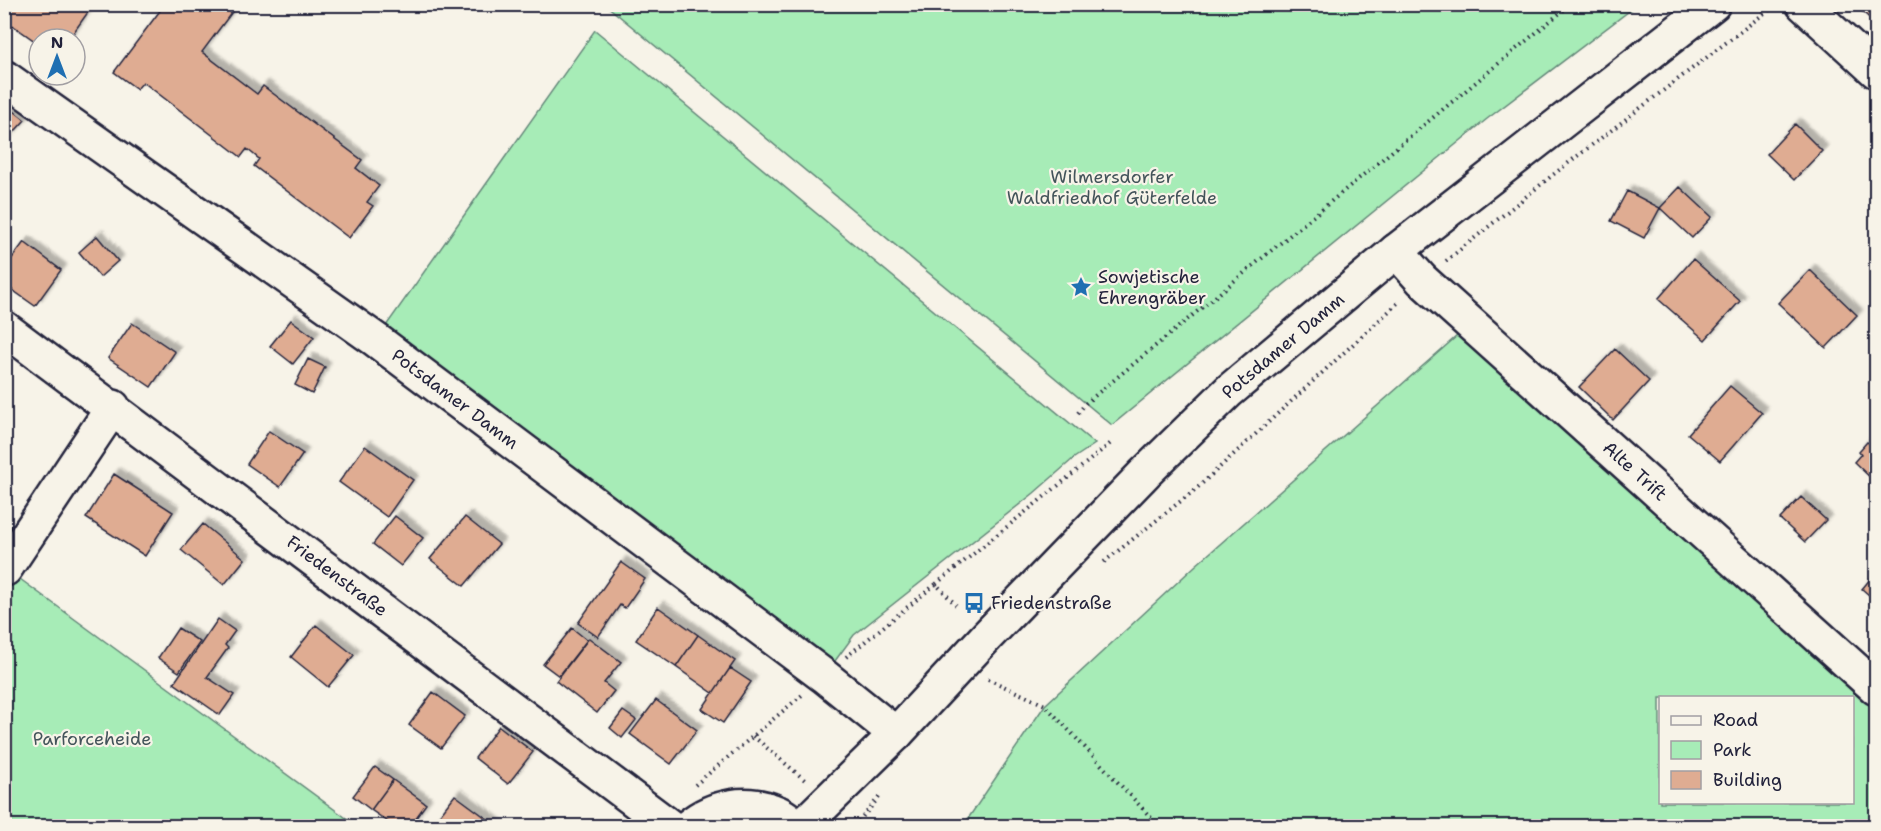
<svg xmlns="http://www.w3.org/2000/svg" width="1881" height="831" font-family="'Shantell Sans',sans-serif">
  <style>
    .green { fill: #a7ecb7; stroke: #648779; stroke-width: 1.5; fill-rule: evenodd }
    .building { fill: #dfac92; stroke: #22223b; stroke-width: 1.5; filter: url(#shadow) }
    .lines { fill: none; stroke-linecap: round; stroke-linejoin: round }
    .street-casing { stroke: #22223b; stroke-width: 38 }
    .secondary-casing { stroke: #22223b; stroke-width: 38 }
    .path { stroke: #22223b; stroke-width: 4; stroke-dasharray: 1.5 4.5; stroke-linecap: butt }
    .street { stroke: #f7f3e8; stroke-width: 33 }
    .secondary { stroke: #f7f3e8; stroke-width: 33 }
    .labels { text-anchor: middle; stroke-width: 4.5; stroke-linejoin: round; paint-order: stroke }
    .park-label { font-size: 18px; fill: #43545a; stroke: #f7f3e8 }
    .poi-label { font-size: 18px; fill: #22223b; stroke: #f7f3e8; text-anchor: start }
    .street-label { font-size: 18px; fill: #22223b; stroke: #f7f3e8 }
  </style>
  <defs>
    <filter id="shadow"><feDropShadow dx="5.5" dy="-5.5" stdDeviation="1.5" flood-color="#0004"/></filter>
  </defs>
  <rect width="100%" height="100%" fill="#f7f3e8"/>
  <filter id="ink" filterUnits="userSpaceOnUse"><feTurbulence type="fractalNoise" baseFrequency=".0167" numOctaves="2"/><feDisplacementMap in="SourceGraphic" scale="12" xChannelSelector="R" yChannelSelector="G"/><feConvolveMatrix kernelMatrix="1 2 1 2 8 2 1 2 1" color-interpolation-filters="sRGB"/></filter>
  <g filter="url(#ink)">
    <path class="green" d="M606 5H1637L1487 119 1112 425Z
      M595 30 1095 444 1074 458 1034 493 854 635 824 676 376 340Z
      M1465 329 1876 689V826H963L1045 705 1195 566ZM1660 698H1852V802H1660Z
      M5 568 357 826H5Z"/>
    <path class="building" d="M4 4H85L91 8 69 39H39V44L4 19Z
      M165 4H238L202 52 257 94 263 86 362 160 356 168 379 186 367 202 373 206 349 238 254 166 259 159 247 149 241 157 143 82 137 89 114 72Z
      M1876 4V24L1855 5V4Z
      M4 103 25 120 4 143Z
      M1795 124 1822 151 1794 180 1767 154Z
      M1680 187 1712 217 1692 238 1660 208Z
      M1627 191 1660 208 1644 238 1611 221Z
      M97 236 118 261 100 277 79 252Z
      M24 242 61 270 35 306 4 284V269Z
      M1693 259 1740 301 1705 340 1658 299Z
      M1810 270 1857 315 1826 348 1778 303Z
      M291 320 314 337 293 364 270 346Z
      M132 323 175 352 151 387 108 358Z
      M1615 349 1649 381 1613 420 1579 387Z
      M308 359 325 367 312 394 295 385Z
      M1730 386 1762 413 1720 461 1688 434Z
      M269 431 303 454 280 487 247 464Z
      M1876 437V483L1854 462 1861 454 1859 451 1867 442 1870 444Z
      M365 446 413 480 387 517 339 482Z
      M114 474 173 512 145 556 86 518Z
      M1801 497 1826 520 1805 542 1780 519Z
      M395 516 423 538 401 566 373 544Z
      M465 517 499 544 464 586 430 559Z
      M203 524 245 559 224 585 181 550Z
      M621 562 645 579 625 608 620 605 598 637 578 623Z
      M1876 572V601L1862 589Z
      M658 607 698 635 676 667 636 640Z
      M218 619 235 631 225 645 228 648 207 677 234 695 220 715 174 683Z
      M316 625 354 655 328 687 291 657Z
      M178 628 200 642 179 672 158 658Z
      M572 628 587 640 559 676 543 664Z
      M698 635 735 661 713 693 676 667Z
      M589 638 621 662 604 683 614 691 597 713 556 681Z
      M730 668 751 682 723 723 702 709Z
      M433 692 465 716 441 748 409 725Z
      M656 700 697 730 671 764 630 734Z
      M623 711 636 720 622 738 610 728Z
      M499 726 533 752 508 784 475 758Z
      M375 767 393 780 371 810 353 796Z
      M393 780 426 804 410 826H394L371 810Z
      M455 795 497 826H431Z"/>
    <g class="lines">
      <defs>
        <path id="street" d="M1803 4 1876 71
          M4 77 376 340 824 676 896 734
          M1396 251 1422 280 1876 688
          M4 328 669 826
          M5 569 113 407"/>
        <path id="secondary" d="M689 826C713 806 748 799 778 813 785 816 791 822 797 826
          M802 826 896 734 988 635 1145 473 1229 391 1396 251 1713 4"/>
      </defs>
      <use href="#street" class="street-casing"/>
      <use href="#secondary" class="secondary-casing"/>
      <path class="path" d="M1446 261 1554 174 1774 6
        M1078 413 1086 403 1571 4
        M1104 562 1196 489 1400 301
        M936 584 1111 443
        M846 657 936 584 956 605
        M988 679 1045 705 1159 826
        M753 736 806 781
        M695 785 802 695
        M855 826 881 795"/>
      <use href="#street" class="street"/>
      <use href="#secondary" class="secondary"/>
    </g>
  </g>
  <defs>
    <symbol id="sight-bare" viewBox="-9 -9 18 18"><path d="M0-6L1.8-2.2L6-1.7L2.9 1.2L3.7 5.4L0 3.3L-3.7 5.4L-2.9 1.2L-6-1.7L-1.8-2.2Z" fill="#1f6fb2" stroke="#f7f3e8" stroke-width="2.5" paint-order="stroke"/></symbol>
    <symbol id="bus-bare" viewBox="-9 -9 18 18"><path d="M-5-6H5V4H4V6H2V4H-2V6H-4V4H-5ZM-3.5-4V0h7V-4ZM-3.5 1.2v1.5H-2V1.2ZM2 1.2v1.5H3.5V1.2Z" fill="#1f6fb2" stroke="#f7f3e8" stroke-width="2.5" paint-order="stroke"/></symbol>
  </defs>
  <g fill-rule="evenodd">
    <use href="#sight-bare" x="1066" y="272" width="30" height="30"/>
    <use href="#bus-bare" x="959" y="588" width="30" height="30"/>
  </g>
  <g class="labels">
    <g class="park-label">
      <text x="1112" y="183">Wilmersdorfer<tspan x="1112" dy="21">Waldfriedhof Güterfelde</tspan></text>
      <text x="92" y="745">Parforceheide</text>
    </g>
    <g class="poi-label">
      <text x="1098" y="283">Sowjetische<tspan x="1098" dy="21">Ehrengräber</tspan></text>
      <text x="991" y="609">Friedenstraße</text>
    </g>
    <g class="street-label">
      <text transform="translate(1283 346) rotate(-40)" y="6">Potsdamer Damm</text>
      <text transform="translate(455 399) rotate(37)" y="6">Potsdamer Damm</text>
      <text transform="translate(1635 471) rotate(42)" y="6">Alte Trift</text>
      <text transform="translate(337 576) rotate(37)" y="6">Friedenstraße</text>
    </g>
  </g>
  <rect width="1881" height="831" fill="none" stroke="#f7f3e8" stroke-width="24"/>
  <rect x="12" y="12" width="1857" height="807" fill="none" stroke="#22223b" stroke-width="2" filter="url(#ink)"/>
  <rect x="1659" y="696" width="195" height="108" fill="#f7f3e8" stroke="#a29fa3" stroke-width="1.5"/>
  <rect x="1671" y="716" width="30" height="9" fill="#f7f3e8" stroke="#a29fa3" stroke-width="1.5"/>
  <text x="1713" y="726" font-size="18" fill="#22223b">Road</text>
  <rect x="1671" y="741" width="30" height="18" fill="#a7ecb7" stroke="#a29fa3" stroke-width="1.5"/>
  <text x="1713" y="756" font-size="18" fill="#22223b">Park</text>
  <rect x="1671" y="771" width="30" height="18" fill="#dfac92" stroke="#a29fa3" stroke-width="1.5"/>
  <text x="1713" y="786" font-size="18" fill="#22223b">Building</text>
  <g transform="translate(57 57)"><circle r="28" fill="#f7f3e8" stroke="#a29fa3" stroke-width="1.5"/>
  <path d="M0-4.5L10 22L0 15L-10 22Z" fill="#1f6fb2"/>
  <text y="-9" font-size="16" font-weight="bold" text-anchor="middle" fill="#22223b">N</text>
  </g>
</svg>
